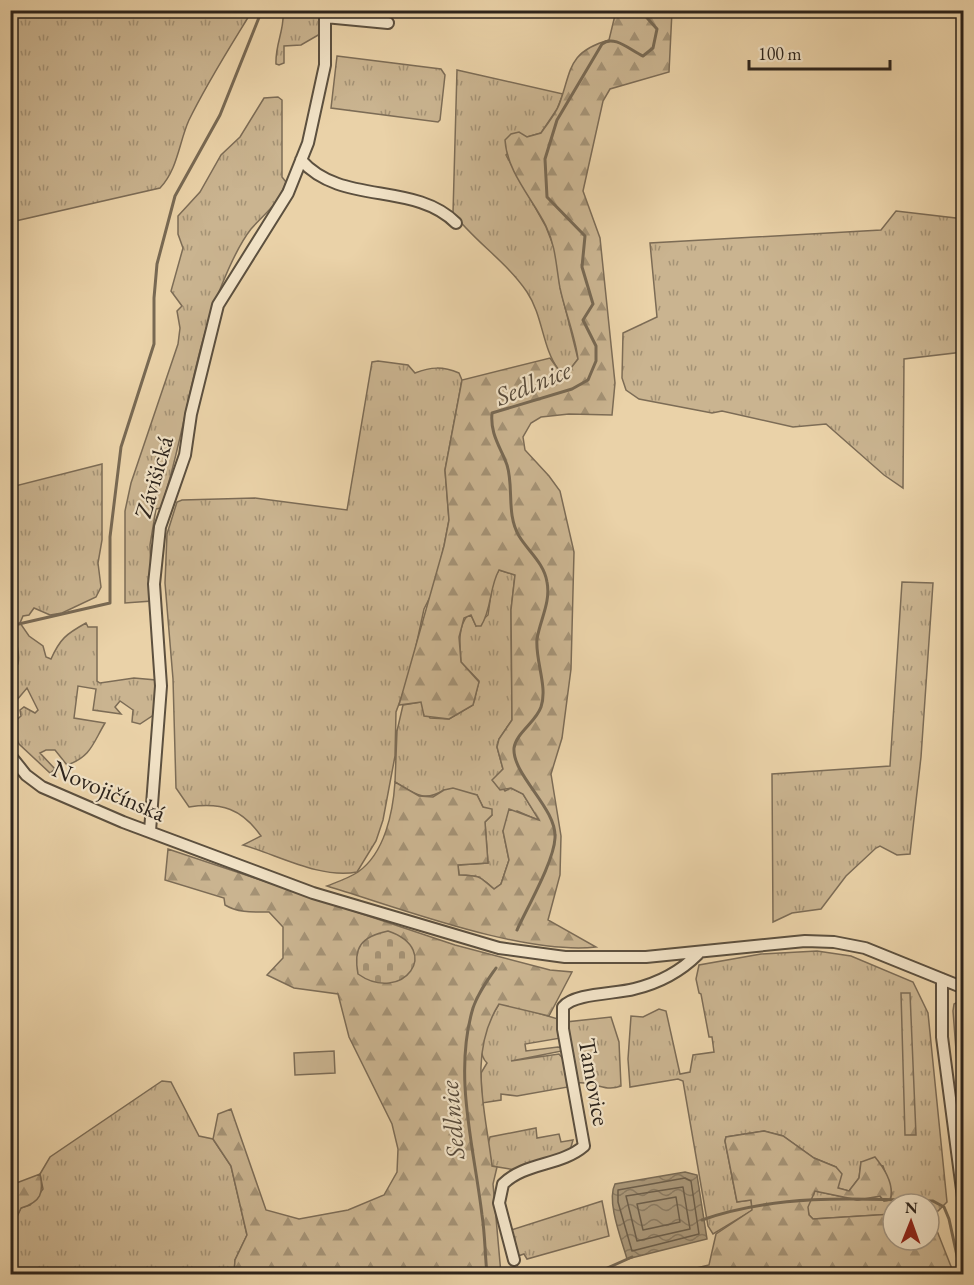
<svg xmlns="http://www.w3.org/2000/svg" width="974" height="1285" font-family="'EB Garamond',serif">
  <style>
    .grass { fill: url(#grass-tufts); stroke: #7c6c56; stroke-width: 1.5 }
    .forest { fill: url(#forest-firs); stroke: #7c6c56; stroke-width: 1.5 }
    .cemetery { fill: url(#cemetery-stones); stroke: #7c6c56; stroke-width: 1.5 }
    .pitch { fill: #cab490; stroke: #7c6c56; stroke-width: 1.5 }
    .water { fill: url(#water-waves); stroke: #786953; stroke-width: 1.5 }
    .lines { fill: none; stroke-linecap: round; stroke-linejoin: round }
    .shore { stroke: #6c5e4a; stroke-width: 1.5 }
    .stream { stroke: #786953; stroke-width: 3 }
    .minor-casing { stroke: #5c503f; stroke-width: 14 }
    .minor { stroke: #f1e2c6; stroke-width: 10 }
    .labels { text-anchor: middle; stroke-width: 4.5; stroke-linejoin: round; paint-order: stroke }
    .street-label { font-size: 24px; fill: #2d241c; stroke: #f1e2c6 }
    .water-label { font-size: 26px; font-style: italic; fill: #594c3c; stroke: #f1e2c6 }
  </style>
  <defs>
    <pattern id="grass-tufts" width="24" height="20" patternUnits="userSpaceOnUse" patternTransform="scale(1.5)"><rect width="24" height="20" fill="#cab490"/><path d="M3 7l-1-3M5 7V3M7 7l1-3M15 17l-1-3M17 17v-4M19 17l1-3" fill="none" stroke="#a49275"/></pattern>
    <pattern id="forest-firs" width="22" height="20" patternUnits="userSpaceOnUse" patternTransform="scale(1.5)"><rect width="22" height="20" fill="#cab490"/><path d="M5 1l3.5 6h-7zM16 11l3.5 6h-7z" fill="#a49275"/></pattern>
    <pattern id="cemetery-stones" width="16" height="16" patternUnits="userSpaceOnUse" patternTransform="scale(1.5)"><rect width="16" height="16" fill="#cab490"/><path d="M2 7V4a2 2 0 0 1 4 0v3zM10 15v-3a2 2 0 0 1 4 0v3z" fill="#a49275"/></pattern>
    <pattern id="water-waves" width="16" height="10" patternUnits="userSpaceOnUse" patternTransform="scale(1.5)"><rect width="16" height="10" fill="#aa9778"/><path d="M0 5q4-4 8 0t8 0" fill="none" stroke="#8b7b62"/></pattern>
  </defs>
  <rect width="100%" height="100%" fill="#ead2a8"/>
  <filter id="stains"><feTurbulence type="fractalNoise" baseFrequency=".00333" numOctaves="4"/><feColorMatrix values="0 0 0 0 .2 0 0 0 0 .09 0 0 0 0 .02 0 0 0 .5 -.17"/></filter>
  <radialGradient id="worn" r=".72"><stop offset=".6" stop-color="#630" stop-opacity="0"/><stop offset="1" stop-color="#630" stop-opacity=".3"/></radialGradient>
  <path class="grass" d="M10 11 11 10 252 11C230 47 208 81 189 120 179 142 178 169 160 188L11 222Z
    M283 11H320V34L301 45 284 46V63L279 65 276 64C275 44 285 29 283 11Z
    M337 56 441 69 445 75 440 120 438 122 331 108Z
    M457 70 563 94 557 109 541 133 527 137 506 155 546 227 557 255 560 287 578 359 568 372 558 369C542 347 543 316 527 292 506 261 475 242 453 213Z
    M278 97 282 100V177L286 182C278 205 267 211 251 229 240 243 230 265 223 282 192 353 186 434 161 508L156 509 150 545 152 601 125 603V511L131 483 178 344 180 328 177 311 182 306 171 291 183 248 178 234V216L200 192 221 155 240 137 264 98Z
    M896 211 964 219 963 352 904 359 903 488 884 475 826 424 793 427 722 411 712 413 639 399 626 390 622 378 623 333 657 317 650 243 881 230Z
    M378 361 408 365 415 373C431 367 442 366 459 373L462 380 445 470 449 520 444 546 434 589 424 609 410 674 396 712 395 756 383 820 376 841 357 872C320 879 278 855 243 845L261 836C242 809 222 802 189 807L176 788 173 679 165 583 167 534 177 502 182 500 255 498 347 510 372 362Z
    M102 464V540L98 563 101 587 96 597 62 613 50 615 34 608 29 615 23 616 20 623 29 636 43 646 46 657 51 659C60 639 66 634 86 623L88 627H97V681L100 683 134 678 156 680 155 714 140 724 132 722 133 710 120 701 115 707 121 714 93 710 96 689 78 686 74 718 105 723C93 743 91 757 67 765L55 750H46L40 753 55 769 50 773 19 744 11 725 21 716 20 710 24 707 35 713 38 710 27 688 16 701 11 695V668L18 664C20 653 16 637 10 628L11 487Z
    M499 570 515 575 511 610 512 720 499 739 497 747 503 769 496 778 505 791 511 788 523 794 540 821 517 811 503 831 509 860 501 884 494 889C478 876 483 876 459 875L458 865 488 863 485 822 492 815 483 807 477 795 444 790C423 803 414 793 395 782L397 731 403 705 421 702 430 718 449 719 473 705 479 681 461 662C460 647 457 627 468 615H471L476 626 488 615 493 580Z
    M902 582 933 583 921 757 910 854 897 855 880 846 876 848 846 876 821 909 792 913 773 922 772 774 890 766Z
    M817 951 851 956 913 982 928 1013 947 1202 938 1211 930 1213 929 1204H893V1214L813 1219 809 1215 807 1207 815 1191 857 1200 880 1196 884 1201 890 1200 892 1193 883 1166 861 1162 859 1178 849 1191 838 1188 836 1167 814 1158 783 1136 764 1131 726 1137 725 1141 737 1202 751 1200 753 1210 713 1234 708 1226 683 1081 678 1079 630 1087 628 1059 631 1016 643 1017 659 1009 666 1011 680 1074 690 1072 693 1055 714 1052 712 1037H709L701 994 699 993 696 979 699 965 761 954Z
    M958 1002 964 1003 963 1141 953 1011 954 1004Z
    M503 1003 558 1019 561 1038 525 1044 526 1051 558 1047 562 1048V1051L511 1061 559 1054 564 1060 568 1087 517 1096 501 1094V1100L482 1103 481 1073 487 1063C472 1048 490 1018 499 1004Z
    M611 1017 619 1042 621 1086C604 1093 592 1080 577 1083L566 1022Z
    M162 1081 171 1082 199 1136 213 1139 231 1166 247 1235 235 1260 234 1274H11L10 1230 21 1208 30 1205 43 1189 40 1174 50 1157Z
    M536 1128 537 1138 559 1134 561 1142 573 1140 571 1147 573 1151 516 1170 492 1166 488 1144 490 1137Z
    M602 1201 609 1236 527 1259 524 1254 518 1256 508 1231Z"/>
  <path class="forest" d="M616 11H672L669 72 610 89 603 101 583 191 600 238 615 383 612 415 569 414 541 417 531 423 523 437 525 450 549 476 560 491 574 552 571 669 562 738 551 774 561 836 560 875 548 920 596 947C522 955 400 908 327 886 337 882 349 878 358 872 385 853 393 812 395 782L419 796 433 797 444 790 453 788 477 795 483 807 492 809V815L485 822 488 863 458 865 459 875C483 876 478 876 494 889L501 884 509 860 503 831 509 809 539 820 523 794 511 788 500 790 492 780 503 769 497 747 499 739 512 720 511 610 515 575 499 570C489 588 492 609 481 626H476L471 615 464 618 459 637 461 662 479 682 473 705 449 719 424 716 421 702 399 705 444 546 449 520 445 470 462 380 550 358 558 369 568 372 578 359C575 335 565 312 560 288 556 266 556 247 546 226 532 198 507 172 505 140L511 134 519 132 527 137 541 133C547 124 555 115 559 105 572 70 567 52 609 40Z
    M168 849 455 945 550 970 572 972 549 1016 499 1004C467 1055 486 1112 492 1166L497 1167 493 1184 501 1274H234L235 1260 247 1235 231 1166 213 1139 218 1114 231 1109 266 1210 299 1219 348 1210 384 1195 397 1172 398 1149 392 1124 349 1037 338 994 294 988 267 975 283 958V927L269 912C254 912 238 913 225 905L224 898 165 880Z
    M901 993H910L916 1135H905Z
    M764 1131 783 1136 814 1158 836 1167 842 1174 838 1188 849 1191 859 1178 861 1162 875 1157C884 1168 895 1185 890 1200L884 1201 880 1196 858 1200 815 1191 808 1207 809 1215 813 1219 893 1214V1240H929L930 1213 954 1274H671L709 1265 716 1234 752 1210 751 1200 737 1202 725 1141 726 1137Z
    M40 1174C44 1193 41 1202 21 1208L11 1230V1185Z"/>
  <path class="cemetery" d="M388 931C444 950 402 1005 358 974 353 947 361 937 388 931Z"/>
  <path class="pitch" d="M334 1051 335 1073 295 1075 294 1053Z"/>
  <path class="water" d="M685 1172 697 1175 707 1239 627 1259C622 1241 606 1201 615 1184Z"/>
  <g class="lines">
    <path class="shore" d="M685 1178 691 1181 699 1234 632 1251 618 1202V1190Z
      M683 1187 690 1229 637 1241 626 1196Z
      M676 1197 680 1222 643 1230 637 1204Z"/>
    <path class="stream" d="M10 626 110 603V537L121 447 154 344V298L157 264 175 196 220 115 262 10
      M517 930C528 906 554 861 555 838 557 808 512 775 514 748 516 733 536 722 541 707 548 687 535 660 537 639 540 620 551 602 547 582 544 563 528 551 519 536 506 514 514 487 507 465 500 446 490 434 492 413L572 389 588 380 596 361V346L583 320 593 304 582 267 585 236 547 197 545 159 557 120 602 44C614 34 631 51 643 56L653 48 657 29 640 10
      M702 1220C776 1194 856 1198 933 1201L944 1207 949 1219 961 1274
      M487 1274C485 1255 485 1234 482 1215 474 1147 453 1075 473 1008 478 993 487 981 496 968
      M594 1274 632 1257"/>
    <defs>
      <path id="minor" d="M325 17 388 23
        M301 160C341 206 414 181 456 223
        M10 755 26 775 42 787 123 822 313 893 499 948 565 957H646L805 941 834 942 865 948 964 988
        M150 831 161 686 154 584 160 527 185 455 191 414 218 305 288 193 308 143 325 65V10
        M942 979V1037L964 1205
        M514 1260 499 1203 503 1184C525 1162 561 1166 584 1146L563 1029V1007C574 993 616 994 634 989 659 983 680 972 698 954"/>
    </defs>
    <use href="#minor" class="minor-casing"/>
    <use href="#minor" class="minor"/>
  </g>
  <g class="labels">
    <g class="street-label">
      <text transform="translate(154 477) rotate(-74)" y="8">Závišická</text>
      <text transform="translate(109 791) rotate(23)" y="8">Novojičínská</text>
      <text transform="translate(594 1082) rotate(80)" y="8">Tamovice</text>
    </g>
    <g class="water-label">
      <text transform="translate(533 383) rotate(-22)" y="9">Sedlnice</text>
      <text transform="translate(452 1120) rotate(-95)" y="9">Sedlnice</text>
    </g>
  </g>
  <rect width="974" height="1285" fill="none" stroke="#ead2a8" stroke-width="36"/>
  <rect x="12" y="12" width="950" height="1261" fill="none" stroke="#2d241c" stroke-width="3"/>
  <rect x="18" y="18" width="938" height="1249" fill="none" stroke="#2d241c" stroke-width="1.5"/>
  <g transform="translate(911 1222) rotate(1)"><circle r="28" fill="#f1e2c6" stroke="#a39682" stroke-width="1.5"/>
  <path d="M0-4.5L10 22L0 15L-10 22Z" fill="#8f2418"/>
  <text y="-9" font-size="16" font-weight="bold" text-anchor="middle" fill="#2d241c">N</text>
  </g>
  <path d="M749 60v9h141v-9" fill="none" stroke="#2d241c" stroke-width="3"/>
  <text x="758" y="60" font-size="18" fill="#2d241c" stroke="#f1e2c6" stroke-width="4.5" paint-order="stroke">100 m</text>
  <rect width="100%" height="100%" filter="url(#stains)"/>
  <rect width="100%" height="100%" fill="url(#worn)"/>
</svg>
